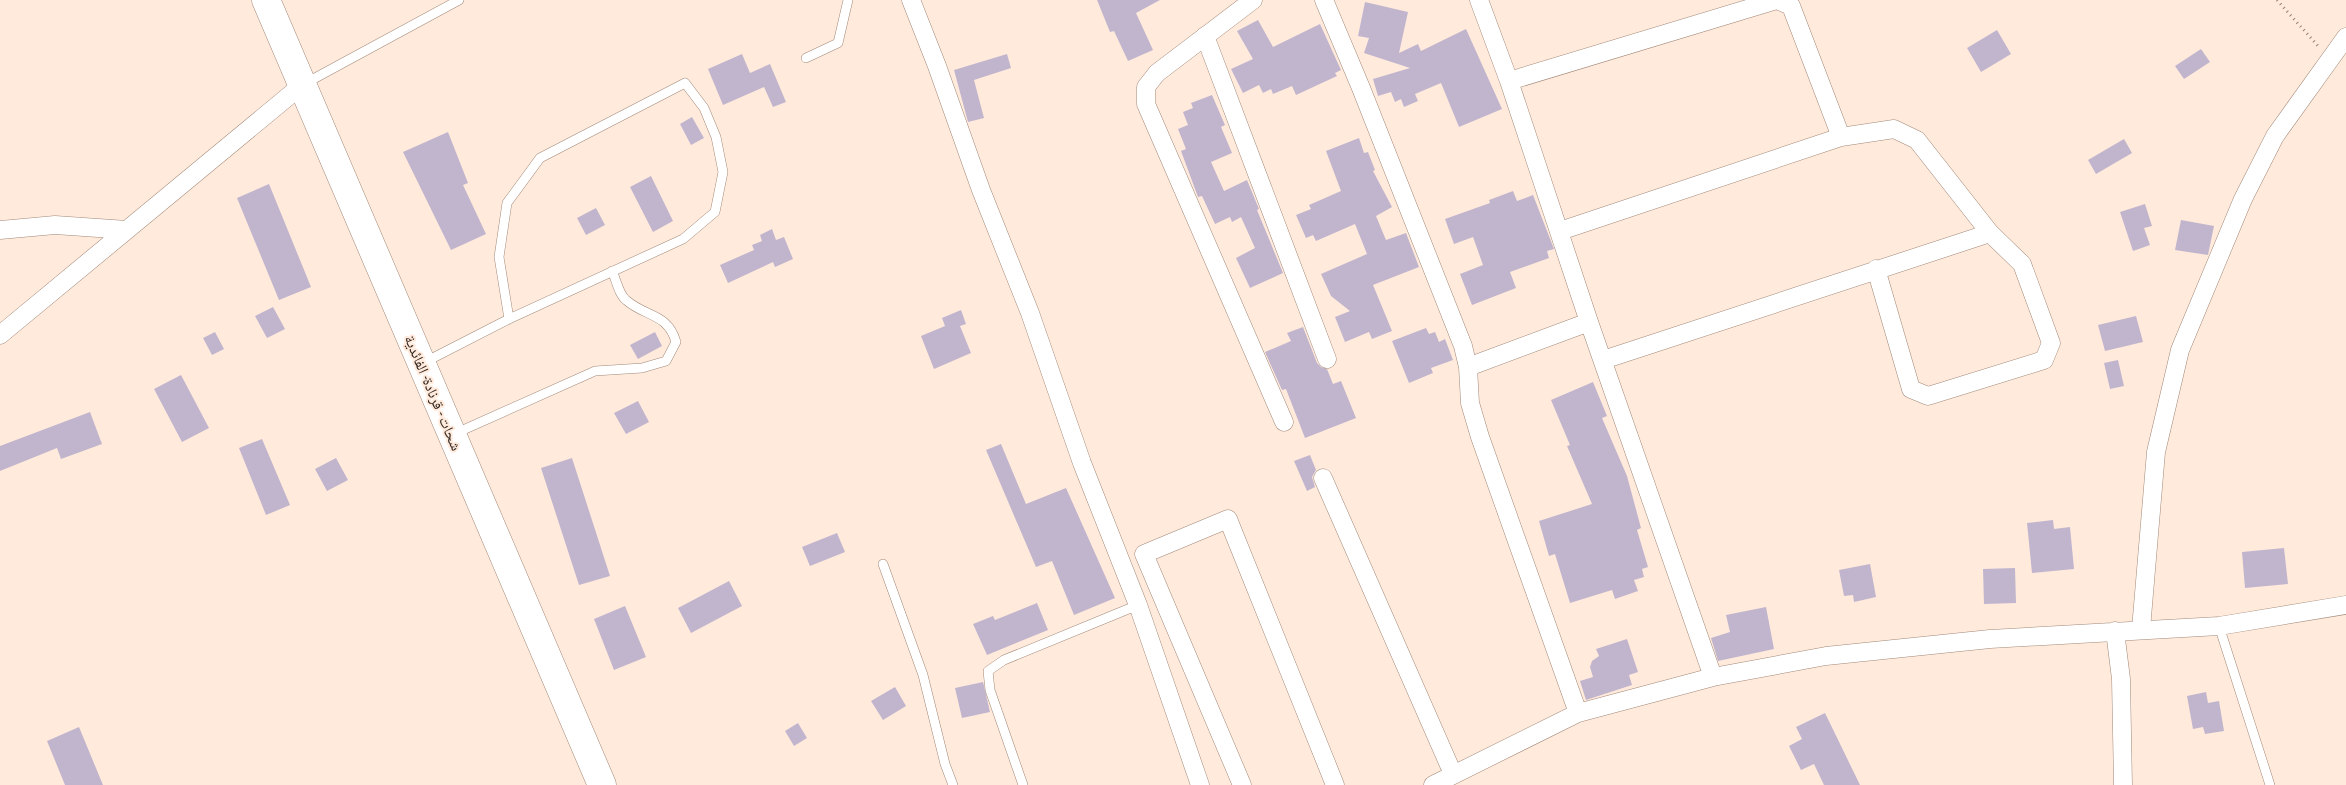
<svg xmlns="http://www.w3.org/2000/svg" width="2346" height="785" font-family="'PT Sans Narrow','Noto Naskh Arabic',sans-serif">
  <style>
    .building { fill: #c1b5ce }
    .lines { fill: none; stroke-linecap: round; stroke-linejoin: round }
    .lane-casing { stroke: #a18979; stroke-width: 10 }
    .street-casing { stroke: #a18979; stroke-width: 19 }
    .primary-casing { stroke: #a18979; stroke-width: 29 }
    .path { stroke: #908177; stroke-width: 3; stroke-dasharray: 1 4; stroke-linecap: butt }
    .lane { stroke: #fff; stroke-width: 9 }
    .street { stroke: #fff; stroke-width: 18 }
    .primary { stroke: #fff; stroke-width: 28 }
    .labels { text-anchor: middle; stroke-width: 4; stroke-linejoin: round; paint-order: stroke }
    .street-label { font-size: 15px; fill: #312721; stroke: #ffeadc }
  </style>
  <rect width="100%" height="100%" fill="#ffeadc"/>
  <path class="building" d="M1097 0H1160L1136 13 1153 50 1128 61 1114 31 1110 32Z
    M1365 2 1408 12 1399 53 1418 44 1421 51 1466 29 1502 109 1459 127 1441 83 1415 94 1418 101 1404 107 1401 99 1395 102 1391 92 1378 96 1373 79 1410 68 1364 53 1369 38 1358 36Z
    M1258 20 1273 47 1320 24 1341 70 1335 73 1337 76 1296 95 1292 86 1273 94 1271 89 1263 93 1259 85 1243 93 1231 69 1253 59 1237 31Z
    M1997 30 2011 54 1981 72 1967 48Z
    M2201 49 2210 62 2184 79 2175 66Z
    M742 54 750 73 770 64 786 102 773 107 764 87 723 105 708 69Z
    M1007 54 1011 68 974 80 984 118 968 122 954 70Z
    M1212 95 1225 125 1221 127 1232 153 1211 162 1224 191 1247 180 1259 209 1257 210 1283 273 1250 288 1236 258 1255 248 1241 217 1232 222 1230 217 1215 224 1202 196 1198 197 1181 151 1186 149 1178 129 1188 125 1183 112 1193 108 1191 103Z
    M692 117 704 138 691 145 680 124Z
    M448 132 468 183 463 185 486 234 451 250 403 152Z
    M1359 138 1364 153 1368 152 1375 170 1373 171 1392 207 1376 216 1386 240 1406 233 1419 267 1373 285 1392 331 1372 339 1369 332 1345 342 1335 317 1350 311 1331 296 1321 274 1367 254 1355 224 1316 241 1313 235 1306 238 1296 215 1311 209 1309 205 1341 191 1326 151Z
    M2124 139 2132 153 2096 174 2088 160Z
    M651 176 673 221 653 232 630 187Z
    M269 184 311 287 279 300 237 198Z
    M1513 191 1517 201 1533 195 1554 249 1547 251 1549 258 1510 272 1516 288 1472 305 1460 274 1483 265 1473 237 1454 244 1445 219 1490 203 1489 200Z
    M2145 204 2152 226 2144 228 2150 245 2133 251 2120 212Z
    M596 208 605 225 586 235 577 218Z
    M2181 220 2214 226 2208 255 2175 250Z
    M772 229 776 240 784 237 793 259 775 267 773 262 728 283 720 265 754 250 752 245 762 241 760 235Z
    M273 307 285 329 267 338 255 316Z
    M961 310 966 324 960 326 971 353 934 369 921 336 945 326 942 318Z
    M2136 316 2143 342 2105 351 2098 325Z
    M1303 327 1317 363 1321 367 1327 369 1333 384 1341 381 1356 418 1305 438 1286 389 1282 390 1265 352 1291 341 1287 333Z
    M1426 328 1429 334 1435 332 1439 342 1445 339 1453 360 1431 368 1433 373 1409 383 1392 341Z
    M215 332 224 349 212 355 203 338Z
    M655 332 662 346 638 359 630 345Z
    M2118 360 2124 386 2110 389 2104 363Z
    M181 375 209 428 182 442 154 389Z
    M1593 382 1607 416 1602 418 1627 476 1641 528 1637 530 1648 567 1642 569 1644 577 1634 580 1638 591 1615 599 1612 590 1570 603 1555 554 1549 556 1539 521 1592 504 1567 446 1570 445 1551 400Z
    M638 401 649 422 626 434 614 413Z
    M90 412 102 444 61 459 57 448 0 471V446Z
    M262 439 290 505 266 515 239 448Z
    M1001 444 1026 504 1066 488 1115 598 1074 615 1052 561 1036 567 986 450Z
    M1310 455 1316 470 1312 477 1315 487 1307 491 1294 461Z
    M336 458 348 480 327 491 315 469Z
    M572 458 610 576 579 585 541 468Z
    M2053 520 2054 529 2070 527 2074 569 2032 573 2027 523Z
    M837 533 845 552 810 566 802 547Z
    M2284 548 2288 584 2245 588 2242 552Z
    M1870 564 1876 597 1854 602 1853 595 1844 596 1839 570Z
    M2015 568 2016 603 1984 604 1983 569Z
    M729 581 742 606 691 633 678 608Z
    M1037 603 1048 630 987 655 973 624 993 616 995 620Z
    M625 606 646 657 614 670 594 619Z
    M1766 607 1774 649 1718 661 1711 638 1730 632 1726 615Z
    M1627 639 1638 672 1629 675 1632 685 1586 700 1580 681 1593 677 1590 667 1592 661 1599 656 1596 649Z
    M983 682 990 712 962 718 955 688Z
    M895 687 906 706 883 720 871 701Z
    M2206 692 2208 703 2219 701 2224 731 2205 734 2203 727 2193 729 2187 696Z
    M1825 713 1860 785H1824L1814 764 1801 770 1789 746 1802 739 1796 727Z
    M798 723 807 738 794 746 785 731Z
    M79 727 103 785H65L47 741Z"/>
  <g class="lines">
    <defs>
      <path id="lane" d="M806 58 838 43 848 0
        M304 84 459 0
        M425 362 509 319 683 239 715 212 723 172 716 137 704 108 685 83 540 158 507 203 499 257 509 319
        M454 434 595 371 642 368 666 361 676 342C668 313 645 317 626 300 619 295 616 279 612 271
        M883 564 923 675 945 764 953 785
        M2219 626 2270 785
        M1023 785 990 690 988 671 1004 660 1138 605"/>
      <path id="street" d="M911 0 937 66 981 190 1030 313 1082 463 1138 605 1200 785
        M1253 0 1157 73 1146 87V104L1284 422
        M1324 0 1361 88 1463 346 1468 367 1470 403 1480 437 1578 713
        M1479 0 1509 81 1589 322 1713 677
        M1777 0 1791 6 1841 137
        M1205 36 1327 359
        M1509 81 1777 0
        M0 230 55 225 127 230
        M1560 231 1841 137 1894 129 1917 140 1990 233 2022 264 2051 343 2044 360 1928 396 1911 389 1876 269
        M0 335 302 85
        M1603 360 1990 233
        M1468 367 1589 322
        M1323 478 1453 774
        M2141 629 2156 452 2180 350 2243 199 2275 136 2346 37
        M2115 631 2121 679 2123 785
        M1242 785 1144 554 1228 519 1335 785
        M1433 785 1578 713 1713 677 1826 656 1990 639 2219 626 2346 605"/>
      <path id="primary" d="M266 0 602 785"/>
    </defs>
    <use href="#lane" class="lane-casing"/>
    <use href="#street" class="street-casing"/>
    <use href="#primary" class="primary-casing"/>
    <path class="path" d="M2277 0 2318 46"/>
    <use href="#lane" class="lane"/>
    <use href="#street" class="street"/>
    <use href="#primary" class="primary"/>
  </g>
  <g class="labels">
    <g class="street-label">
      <text transform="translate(433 393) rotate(67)" y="5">شحات - قرنادة- الفائدية</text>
    </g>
  </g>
</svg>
